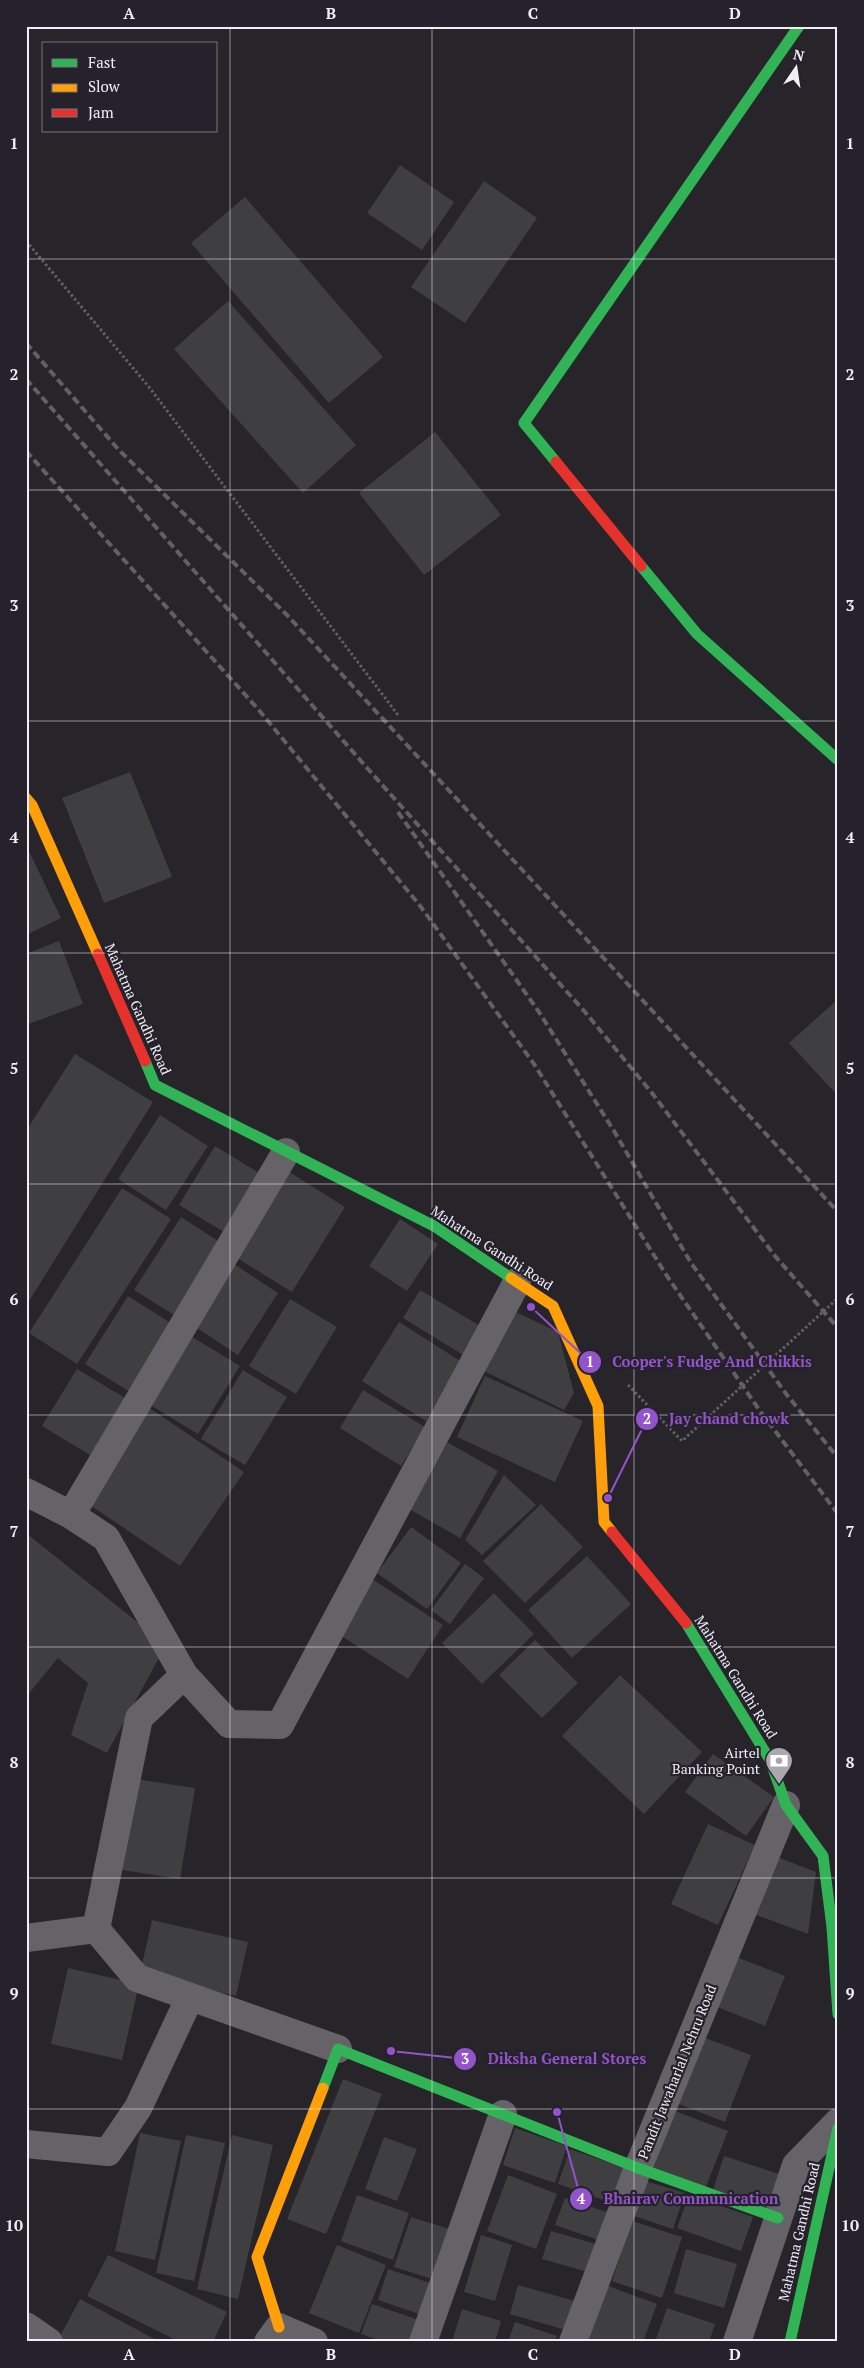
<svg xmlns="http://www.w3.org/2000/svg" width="864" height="2368" font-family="'PT Serif',serif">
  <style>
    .building { fill: #3f3f42 }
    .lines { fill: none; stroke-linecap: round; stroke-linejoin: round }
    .path { stroke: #626065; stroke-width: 3; stroke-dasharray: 2.5 2.5; stroke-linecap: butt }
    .street { stroke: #656368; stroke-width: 28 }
    .fast { stroke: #30b455; stroke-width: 11 }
    .slow { stroke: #ff9f0a; stroke-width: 11 }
    .jam { stroke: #e5322d; stroke-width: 11 }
    .rail { stroke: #626065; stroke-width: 4; stroke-dasharray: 8 4; stroke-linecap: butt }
    .grid { fill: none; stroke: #f1eef6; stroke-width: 1; stroke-opacity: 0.55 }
    .labels { text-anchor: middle; stroke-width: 4.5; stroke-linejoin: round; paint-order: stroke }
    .street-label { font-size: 14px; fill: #f1eef6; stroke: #26222c }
    .poi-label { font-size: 14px; fill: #f1eef6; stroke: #26222c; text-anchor: end }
    .leader { fill: none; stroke: #9353ca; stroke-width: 2 }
    .callout-dot { fill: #9353ca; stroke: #26222c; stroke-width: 2 }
    .mark-label { font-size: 15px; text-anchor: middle; font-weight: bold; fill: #fff }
    .callout-label { font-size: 15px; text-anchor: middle; font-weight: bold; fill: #9353ca; stroke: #26222c; stroke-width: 4.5; stroke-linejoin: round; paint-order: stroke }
    .neatline { fill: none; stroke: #f1eef6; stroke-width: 2 }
    .grid-label { font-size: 16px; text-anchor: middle; font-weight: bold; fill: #f1eef6 }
  </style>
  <rect width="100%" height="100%" fill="#27242a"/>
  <path class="building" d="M400 165 454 202 422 250 367 213Z
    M484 181 537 218 465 323 411 287Z
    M245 197 383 357 329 403 191 243Z
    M228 301 356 445 303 493 174 349Z
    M435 432 501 515 424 575 359 493Z
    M130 772 172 877 104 903 62 798Z
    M26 845 61 918 26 935Z
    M59 941 83 1004 26 1025V954Z
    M838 999V1096L789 1043Z
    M75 1054 153 1102 26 1306V1131Z
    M160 1115 208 1146 166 1210 118 1179Z
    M215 1146 264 1176 229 1235 179 1205Z
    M286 1170 345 1207 292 1292 232 1255Z
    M122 1188 171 1219 77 1364 29 1333Z
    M181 1217 226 1246 179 1318 134 1290Z
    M400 1219 438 1244 407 1291 369 1266Z
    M234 1264 278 1293 238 1355 194 1326Z
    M420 1290 485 1329 468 1358 403 1318Z
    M128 1296 177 1327 135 1395 85 1364Z
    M290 1299 337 1327 296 1394 249 1366Z
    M514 1311 558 1332 574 1393 564 1410 484 1371Z
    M399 1322 462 1362 426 1421 362 1381Z
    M189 1335 240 1366 198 1434 147 1403Z
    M77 1369 130 1401 95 1458 42 1426Z
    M243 1370 287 1397 245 1465 201 1439Z
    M485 1376 583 1421 555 1482 457 1437Z
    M363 1390 425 1427 401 1466 340 1428Z
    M148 1407 244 1472 180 1566 84 1501Z
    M447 1442 498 1471 460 1538 409 1509Z
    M504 1475 536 1505 482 1555 465 1540Z
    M541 1504 583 1547 525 1603 483 1561Z
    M411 1527 461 1563 427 1609 377 1573Z
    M26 1533 166 1645 107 1753 71 1735 88 1683 58 1658 26 1697Z
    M587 1556 631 1604 572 1658 528 1610Z
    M465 1564 484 1578 450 1624 431 1610Z
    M369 1577 443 1625 408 1679 334 1631Z
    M494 1593 534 1634 482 1684 442 1643Z
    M535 1640 578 1683 542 1718 499 1675Z
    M620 1675 702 1752 644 1814 562 1736Z
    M713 1754 774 1797 746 1836 685 1792Z
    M135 1779 195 1788 180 1879 122 1870Z
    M708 1824 755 1845 718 1925 671 1904Z
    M772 1855 816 1872 808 1934 751 1913Z
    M152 1920 248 1942 236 1996 140 1974Z
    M731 1955 785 1976 765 2026 712 2005Z
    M68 1968 139 1984 122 2060 51 2044Z
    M697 2035 751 2055 725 2122 671 2101Z
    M343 2079 382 2094 326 2234 287 2219Z
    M675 2111 728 2131 705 2189 653 2169Z
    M515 2128 567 2146 555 2183 503 2165Z
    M140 2133 181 2141 155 2260 115 2251Z
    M186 2135 225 2143 194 2281 156 2273Z
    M232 2135 273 2145 238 2299 197 2289Z
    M384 2137 417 2149 397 2201 365 2189Z
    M570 2149 627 2169 615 2204 558 2184Z
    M724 2156 779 2174 767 2210 712 2193Z
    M508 2175 557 2194 536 2249 487 2231Z
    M642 2180 685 2193 673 2229 631 2215Z
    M357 2195 409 2213 393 2260 341 2241Z
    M689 2195 753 2217 741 2251 677 2228Z
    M565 2198 613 2214 604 2242 555 2225Z
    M411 2217 459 2232 442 2282 394 2267Z
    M632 2221 682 2237 662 2298 612 2281Z
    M551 2231 603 2246 595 2274 542 2259Z
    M481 2235 512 2245 495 2301 464 2292Z
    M337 2245 386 2265 359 2333 309 2313Z
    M686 2249 737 2264 724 2308 674 2293Z
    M108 2255 227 2312 213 2342H180L87 2296Z
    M388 2269 439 2286 428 2317 378 2300Z
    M518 2285 575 2301 566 2330 510 2314Z
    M608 2286 657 2304 643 2342H588Z
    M80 2299 160 2342H66L59 2338Z
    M372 2304 425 2322 418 2342H384L361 2334Z
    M667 2308 715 2324 709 2342H655Z
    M462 2309 501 2321 495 2342H452Z
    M515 2322 557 2336 555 2342H508Z"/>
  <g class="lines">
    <path class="path" d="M26 241 149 387 398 715
      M628 1385 682 1441 838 1298"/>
    <path class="street" d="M26 1492 71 1515 106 1538 184 1675 139 1718 96 1929 26 1938
      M71 1515 286 1152
      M184 1675 229 1724 280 1725 517 1282
      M96 1929 137 1978 338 2049
      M26 2144 108 2152 138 2108 190 1997
      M26 2326 49 2342
      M268 2342 279 2327 314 2342
      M423 2342 503 2114
      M573 2342 638 2168 786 1805
      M737 2342 796 2165 838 2122"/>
    <path class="fast" d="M556 462 524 423 799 26
      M641 566 697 634 838 760
      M145 1061 155 1085 434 1226 511 1278
      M686 1623 770 1760 786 1805 823 1856 832 1927 838 2014
      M323 2088 338 2049 638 2168 778 2218
      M790 2342 838 2128"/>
    <path class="slow" d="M26 798 32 805 98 954
      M511 1278 553 1306 598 1406 604 1522 612 1532
      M279 2327 257 2257 323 2088"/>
    <path class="jam" d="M556 462 641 566
      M98 954 145 1061
      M612 1532 686 1623"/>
    <path class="rail" d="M26 343 118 449 287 615 838 1212
      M26 379 368 769 585 1012 652 1093 775 1256 838 1328
      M26 451 258 709 421 907 534 1064 667 1276 760 1411 838 1514
      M398 812 539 1012 614 1131 691 1263 787 1395 838 1458"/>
  </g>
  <path class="grid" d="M230 26V2342M432 26V2342M634 26V2342M26 259H838M26 490H838M26 721H838M26 953H838M26 1184H838M26 1415H838M26 1647H838M26 1878H838M26 2109H838"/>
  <defs>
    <symbol id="bank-pin" viewBox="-11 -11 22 30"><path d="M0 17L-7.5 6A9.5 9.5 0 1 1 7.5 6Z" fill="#aaa7af" stroke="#26222c"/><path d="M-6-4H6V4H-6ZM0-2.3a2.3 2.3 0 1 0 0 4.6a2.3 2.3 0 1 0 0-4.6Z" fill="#fff"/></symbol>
  </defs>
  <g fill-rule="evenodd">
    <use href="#bank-pin" x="763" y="1745" width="32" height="43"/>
  </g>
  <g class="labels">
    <g class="street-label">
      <text transform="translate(138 1009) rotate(66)" y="5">Mahatma Gandhi Road</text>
      <text transform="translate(492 1248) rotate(33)" y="5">Mahatma Gandhi Road</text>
      <text transform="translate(736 1677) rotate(58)" y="5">Mahatma Gandhi Road</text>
      <text transform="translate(677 2072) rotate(-68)" y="5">Pandit Jawaharlal Nehru Road</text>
      <text transform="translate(799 2232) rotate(-77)" y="5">Mahatma Gandhi Road</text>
    </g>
    <g class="poi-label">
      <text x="760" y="1758">Airtel<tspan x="760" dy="16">Banking Point</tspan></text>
    </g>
  </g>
  <path class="leader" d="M531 1307L590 1362M608 1498L647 1419M391 2051L465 2059M557 2112L581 2199"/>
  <g class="callout-dot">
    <circle cx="531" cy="1307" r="5"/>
    <circle cx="608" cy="1498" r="5"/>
    <circle cx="391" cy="2051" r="5"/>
    <circle cx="557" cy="2112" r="5"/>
    <circle cx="590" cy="1362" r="12"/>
    <circle cx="647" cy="1419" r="12"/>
    <circle cx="465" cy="2059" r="12"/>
    <circle cx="581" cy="2199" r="12"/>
  </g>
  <g class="mark-label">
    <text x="590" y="1367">1</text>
    <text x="647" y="1424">2</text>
    <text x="465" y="2064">3</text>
    <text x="581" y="2204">4</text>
  </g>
  <g class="callout-label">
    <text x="712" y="1367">Cooper's Fudge And Chikkis</text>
    <text x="729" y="1424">Jay chand chowk</text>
    <text x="567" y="2064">Diksha General Stores</text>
    <text x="691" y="2204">Bhairav Communication</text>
  </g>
  <rect width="864" height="2368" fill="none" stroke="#26222c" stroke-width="55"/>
  <rect x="42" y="42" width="175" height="90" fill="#26222c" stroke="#77747d"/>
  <rect x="52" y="59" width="25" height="8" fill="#30b455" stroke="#77747d"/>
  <text x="88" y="68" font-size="15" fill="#f1eef6">Fast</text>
  <rect x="52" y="84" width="25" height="8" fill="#ff9f0a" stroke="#77747d"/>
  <text x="88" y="92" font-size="15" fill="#f1eef6">Slow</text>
  <rect x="52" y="109" width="25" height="8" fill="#e5322d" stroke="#77747d"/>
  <text x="88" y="118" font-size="15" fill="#f1eef6">Jam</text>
  <g transform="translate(796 68) rotate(13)" stroke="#26222c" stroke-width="4" paint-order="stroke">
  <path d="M0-4L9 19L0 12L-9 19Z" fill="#f1eef6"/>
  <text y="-8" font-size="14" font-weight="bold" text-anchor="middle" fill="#f1eef6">N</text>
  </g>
  <rect x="28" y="28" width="808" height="2312" class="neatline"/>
  <g class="grid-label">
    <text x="129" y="19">A</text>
    <text x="331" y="19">B</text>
    <text x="533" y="19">C</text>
    <text x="735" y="19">D</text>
    <text x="14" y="149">1</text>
    <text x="850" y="149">1</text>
    <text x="14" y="380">2</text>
    <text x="850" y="380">2</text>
    <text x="14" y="611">3</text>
    <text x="850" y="611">3</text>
    <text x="14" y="843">4</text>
    <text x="850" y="843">4</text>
    <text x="14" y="1074">5</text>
    <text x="850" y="1074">5</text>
    <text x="14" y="1305">6</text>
    <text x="850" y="1305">6</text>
    <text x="14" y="1537">7</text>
    <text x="850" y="1537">7</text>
    <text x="14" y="1768">8</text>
    <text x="850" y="1768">8</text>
    <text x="14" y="1999">9</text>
    <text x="850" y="1999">9</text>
    <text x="14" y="2231">10</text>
    <text x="850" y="2231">10</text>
    <text x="129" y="2360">A</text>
    <text x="331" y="2360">B</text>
    <text x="533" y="2360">C</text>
    <text x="735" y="2360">D</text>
  </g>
</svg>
